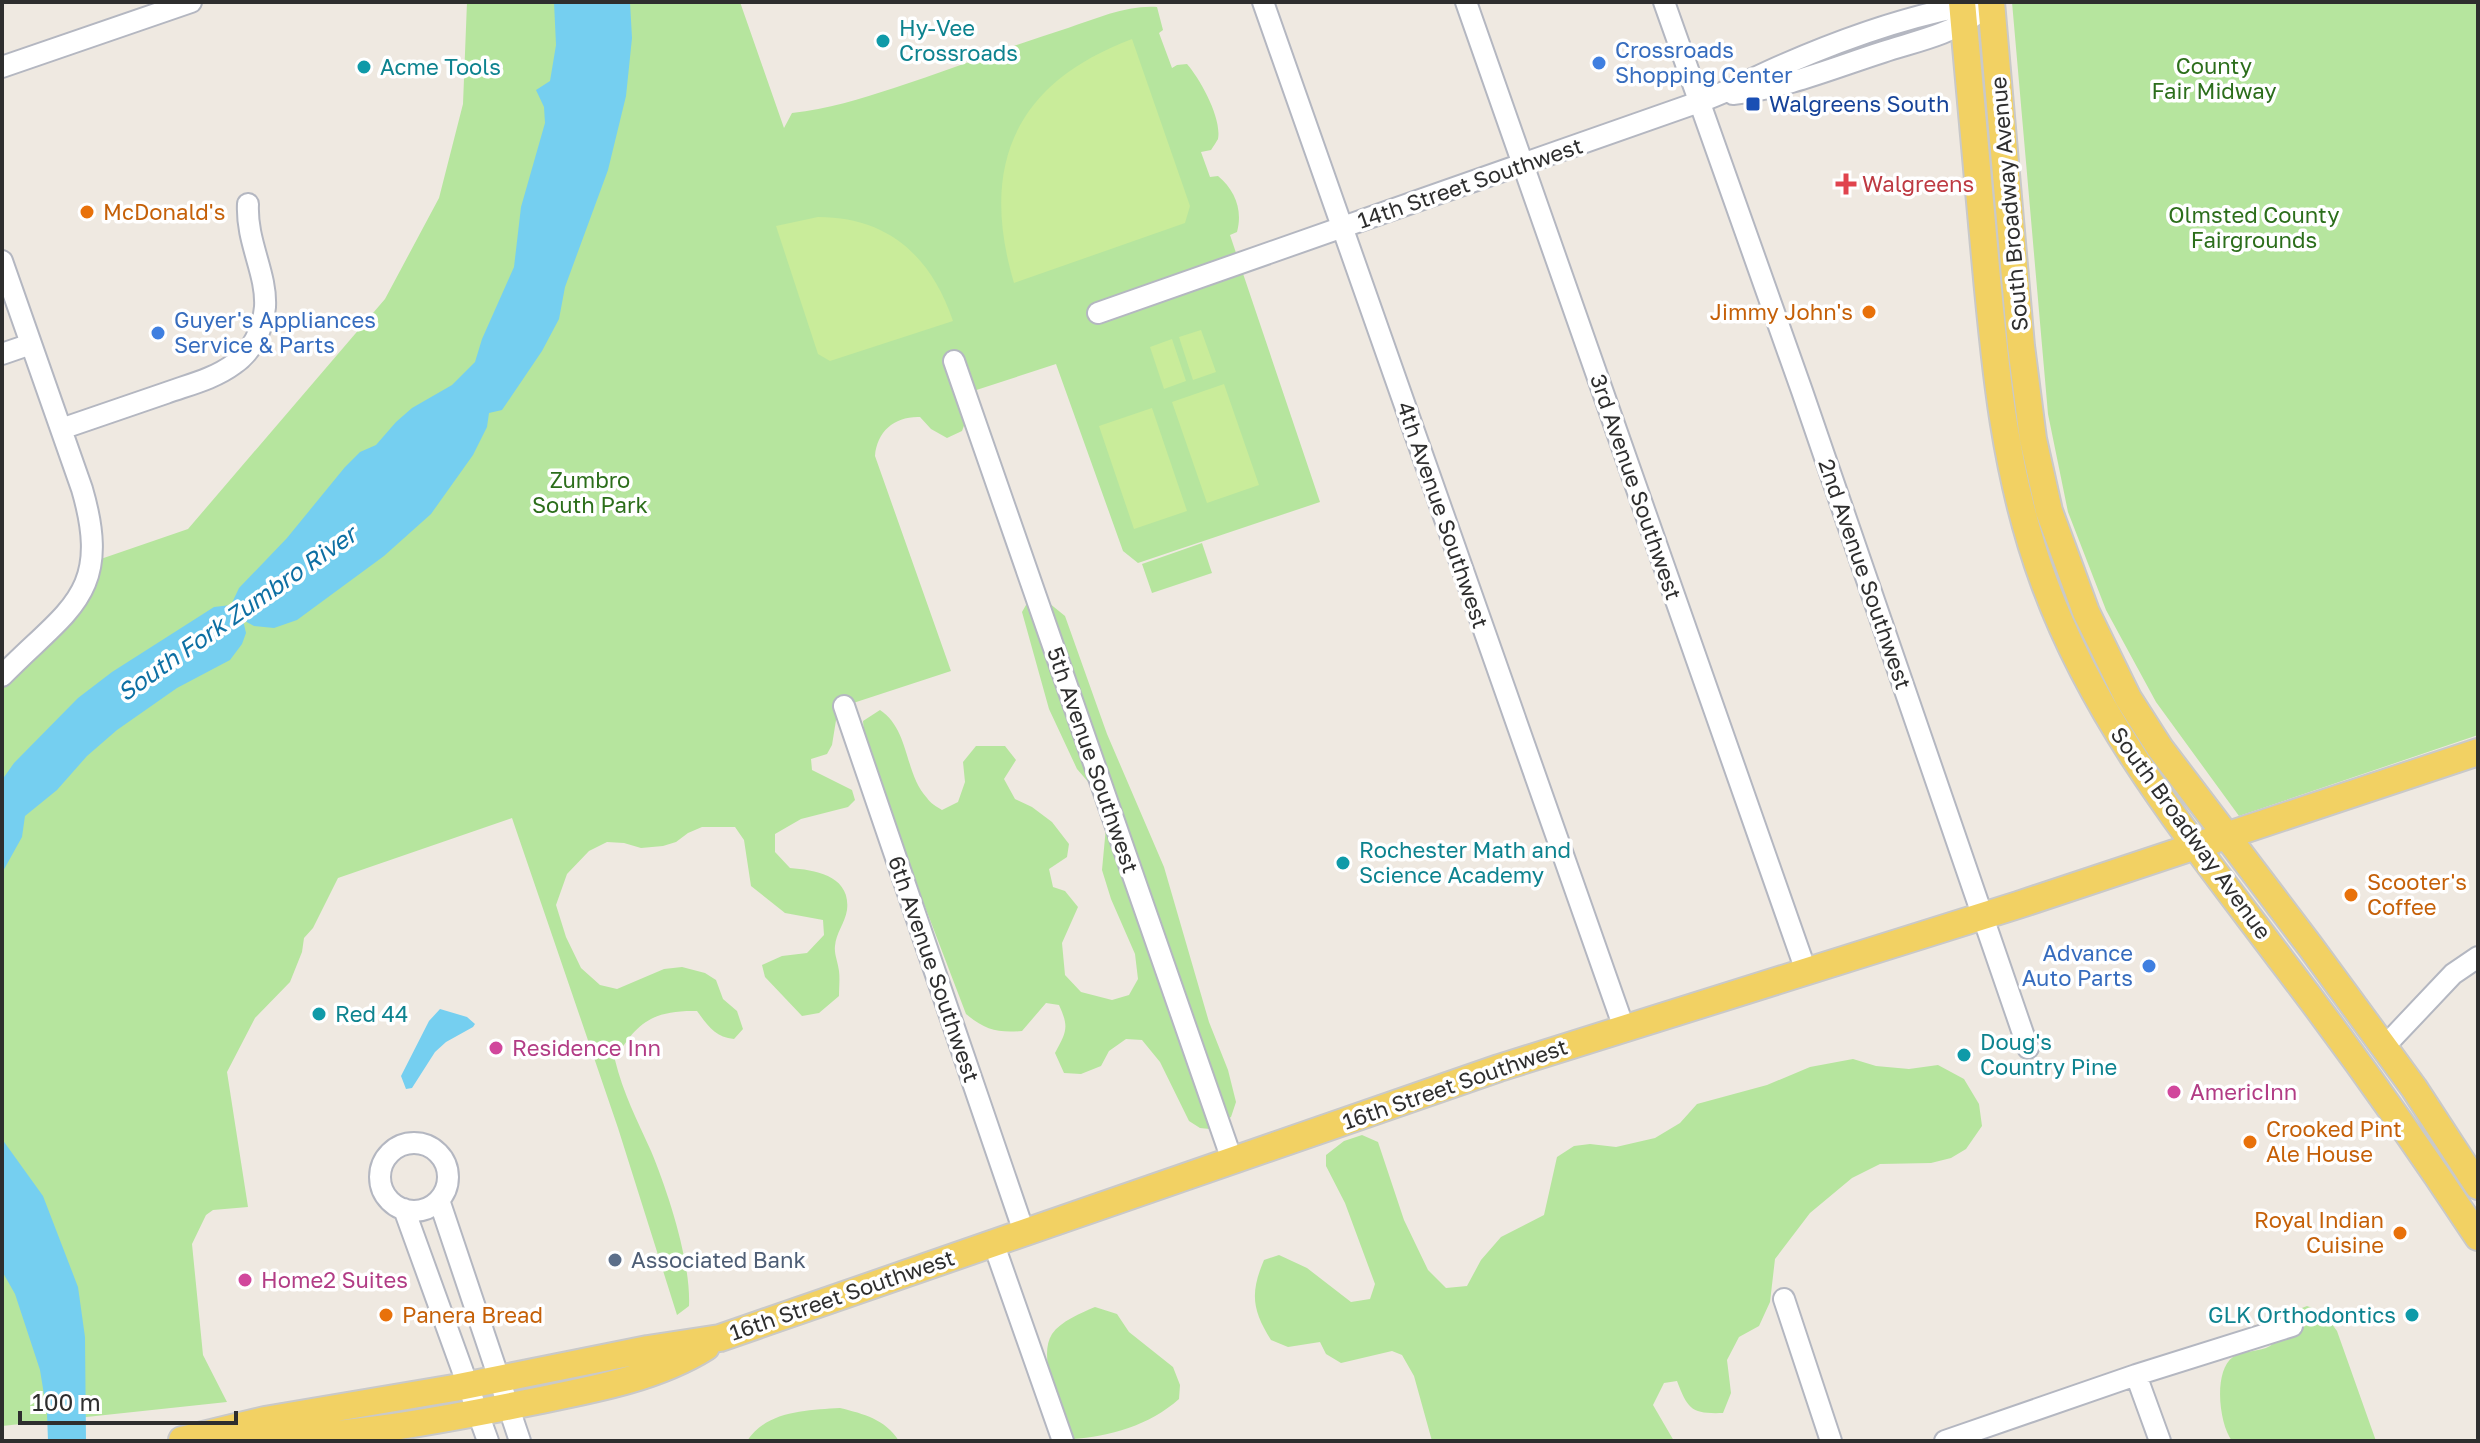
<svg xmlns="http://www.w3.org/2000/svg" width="2480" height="1443" font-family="'Golos Text',sans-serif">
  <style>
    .green { fill: #b6e59e }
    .pitch { fill: #c9ec9a }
    .water { fill: #75cff0 }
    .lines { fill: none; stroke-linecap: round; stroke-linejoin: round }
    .minor-casing { stroke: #b4b7c1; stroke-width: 24 }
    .major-casing { stroke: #c9c9c9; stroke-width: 30 }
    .minor { stroke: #fff; stroke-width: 20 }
    .major { stroke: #f2d163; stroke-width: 26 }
    .culture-dot { fill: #0f9aa8; stroke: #fff; stroke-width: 3 }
    .shop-dot { fill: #3f7fe0; stroke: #fff; stroke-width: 3 }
    .transit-dot { fill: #1a4fb4; stroke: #fff; stroke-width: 3 }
    .health-dot { fill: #e0444e; stroke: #fff; stroke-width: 3 }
    .food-dot { fill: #e8710a; stroke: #fff; stroke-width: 3 }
    .hotel-dot { fill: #d1479c; stroke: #fff; stroke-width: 3 }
    .service-dot { fill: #5c6f8a; stroke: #fff; stroke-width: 3 }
    .labels { text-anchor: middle; stroke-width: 7; stroke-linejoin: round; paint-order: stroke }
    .culture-label { font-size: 22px; fill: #0d838f; stroke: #fff; text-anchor: start }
    .shop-label { font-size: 22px; fill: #366cbe; stroke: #fff; text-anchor: start }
    .park-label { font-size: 22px; fill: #2c6e1b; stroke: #fff }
    .transit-label { font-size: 22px; fill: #164399; stroke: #fff; text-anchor: start }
    .street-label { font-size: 22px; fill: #2e2e2e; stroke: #fff }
    .health-label { font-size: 22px; fill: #be3a42; stroke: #fff; text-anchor: start }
    .food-label { font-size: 22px; fill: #c56008; stroke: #fff; text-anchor: start }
    .hotel-label { font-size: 22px; fill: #b23c85; stroke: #fff; text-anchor: start }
    .service-label { font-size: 22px; fill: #4e5e75; stroke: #fff; text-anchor: start }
    .water-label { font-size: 24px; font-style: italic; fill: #0d6fa3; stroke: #fff }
  </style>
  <rect width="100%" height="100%" fill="#efe9e1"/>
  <path class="green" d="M467 2H740L784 128 792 113C828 109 860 99 894 88 953 69 1010 46 1068 28 1098 18 1127 5 1157 7L1163 30 1159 33 1172 68 1177 65 1187 64C1200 79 1222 118 1218 139 1218 139 1212 149 1211 150L1201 152 1210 177 1218 176C1235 190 1243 210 1237 232L1230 235 1320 502 1138 563 1123 551 1056 364 961 395 968 415 962 431 947 438 931 429 920 417C895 416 877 431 875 456L951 671 838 708 832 745 827 754 811 759 812 770 852 790 855 800 848 807 801 819 775 834V852L790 868C816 870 851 876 847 910 845 923 836 933 835 946 834 954 838 962 839 971 840 979 839 988 839 996L819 1013 802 1016 765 977 762 965 782 956 807 953 824 935 823 920 785 913 751 886 744 840 735 827H702L688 833 676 842 663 846 641 848 624 843 607 842 589 851 567 874 556 905 566 937 581 968 600 985 617 989 664 969 682 967 705 973 716 980 723 999 737 1011 743 1029 734 1039C715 1037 708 1026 697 1011 654 1010 636 1022 615 1060 623 1093 637 1120 651 1151 668 1192 691 1262 689 1306L677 1315 618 1128 512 818 338 878 313 928 304 938 302 952 290 982 255 1018 227 1072 248 1207 213 1210 206 1215 192 1244 203 1355 227 1402 2 1426V676L61 621 92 562 188 529 385 299 439 198 463 104Z
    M2012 2H2478V735L2239 816 2156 702 2106 610 2068 512 2048 414Z
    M1202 543 1212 573 1152 593 1142 564Z
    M1030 598 1049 603 1065 616 1107 734 1164 867 1209 1022 1228 1070 1236 1102 1231 1117 1210 1129 1200 1128 1189 1121 1160 1062 1142 1040 1126 1039 1109 1051 1101 1066 1081 1074 1064 1073 1055 1053C1067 1031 1069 1027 1059 1005L1046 1003 1022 1031C998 1033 985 1030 966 1014L890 815 864 733 863 721 880 710C910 730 904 773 927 798 930 803 937 807 942 810L958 802 965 782 963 762 976 746H1005L1016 760 1004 779 1015 799 1032 807 1052 822 1069 844 1067 857 1049 869 1053 887 1065 891 1078 907 1062 943 1065 975 1081 992 1112 1000 1129 995 1138 979 1135 954 1111 899 1102 870 1107 816 1096 791 1077 769 1049 709 1022 612Z
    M1853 1059 1876 1066 1909 1069 1938 1065 1964 1079 1979 1104 1982 1126 1966 1149 1951 1158 1931 1163 1880 1164 1852 1178 1810 1213 1775 1259 1770 1302 1759 1326 1739 1337 1727 1360 1731 1393 1723 1413C1692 1414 1688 1410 1677 1381L1664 1383 1653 1405 1674 1441H1432L1414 1376 1402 1355 1392 1351 1341 1363 1326 1354 1320 1342 1288 1347 1271 1340C1252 1310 1250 1293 1264 1260L1279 1255 1307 1268 1351 1302 1370 1299 1375 1284 1345 1203 1326 1166V1155L1344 1141 1362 1135 1378 1142 1404 1220 1428 1270 1446 1288 1467 1286 1481 1260 1501 1237 1544 1215 1557 1157 1574 1146 1590 1144 1616 1147 1655 1138 1680 1123 1697 1104 1767 1085 1810 1067Z
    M2307 1306 2323 1312 2337 1331 2376 1441H2232C2219 1424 2213 1371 2233 1357 2244 1350 2260 1352 2270 1346 2281 1339 2284 1324 2289 1313Z
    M1095 1307 1117 1314 1129 1332 1173 1367 1180 1385 1179 1399C1150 1425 1109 1437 1072 1439 1063 1414 1036 1359 1052 1334 1061 1321 1081 1313 1095 1307Z
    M840 1408C864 1414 885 1419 899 1441H747C766 1411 807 1410 840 1408Z"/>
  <path class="pitch" d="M1132 39 1190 206 1185 223 1014 283C979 165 1015 83 1132 39Z
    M818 217C888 217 931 256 953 321L830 361 818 354 776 226Z
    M1201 330 1216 372 1193 380 1179 337Z
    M1172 339 1186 381 1164 389 1150 347Z
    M1224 384 1259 485 1207 503 1172 402Z
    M1152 408 1187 511 1134 529 1099 426Z"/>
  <path class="water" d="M554 2H630L632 38 626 96 608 170 565 287 559 319 542 351 502 410 489 413 487 427 473 455 431 514 384 556 297 620 274 628 254 626 243 620 246 633 242 644 230 660 177 688 117 730 87 756 57 790 25 816 22 837 2 873V780L14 763 78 698 112 672 214 607 231 605 239 588 287 538 345 467 360 452 376 445 396 422 412 408 452 385 475 362 482 339 514 267 521 207 545 123 544 107 536 90 550 81 556 45Z
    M440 1009 467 1017 475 1024 473 1027 446 1042 435 1052 412 1088 406 1089 401 1076 429 1021Z
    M2 1139 43 1196 78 1287 85 1337 86 1441H48L47 1413 40 1370 15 1294 2 1271Z"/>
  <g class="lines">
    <defs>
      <path id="minor" d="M1263 2 1624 1028
        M1466 2 1806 971
        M1664 2 1802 391 2028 1048
        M2 67 191 2
        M1733 94C1786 88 1833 68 1883 52 1913 42 1950 35 1975 15
        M2 261 82 489C113 595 67 609 2 676
        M1098 313 1699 102C1728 92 1755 77 1783 65 1847 37 1918 12 1988 2
        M2 354 31 344
        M954 361 1232 1160
        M61 429C96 417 131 405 166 393 188 385 214 379 234 364 252 352 263 329 265 307 267 273 246 242 248 204
        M844 706 1024 1232
        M2384 1047 2453 974 2478 957
        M380 1177a34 34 0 1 1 68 0a34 34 0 1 1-68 0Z
        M439 1200 520 1441
        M404 1209 488 1441
        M993 1242 1063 1441
        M1784 1299 1831 1441
        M2136 1375 2160 1441
        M1945 1441 2136 1375 2292 1326"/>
      <path id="major" d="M1962 2C1969 87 1977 172 1985 257 1995 368 2005 477 2044 582 2096 725 2192 841 2282 961 2351 1051 2416 1143 2478 1237
        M1991 2 2021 346 2033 439 2049 511 2086 612 2128 698 2160 748 2310 946 2414 1088 2478 1186
        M182 1440 265 1420 454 1388 648 1349 720 1338 1499 1068 2018 905 2478 752
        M222 1440C327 1441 428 1423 531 1402 590 1390 655 1379 706 1347"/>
    </defs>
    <use href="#minor" class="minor-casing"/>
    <use href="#major" class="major-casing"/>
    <use href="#minor" class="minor"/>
    <use href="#major" class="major"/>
  </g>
  <g class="culture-dot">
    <circle cx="883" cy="41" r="8"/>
    <circle cx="364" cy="67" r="8"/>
    <circle cx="1343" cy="863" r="8"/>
    <circle cx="319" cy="1014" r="8"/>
    <circle cx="1964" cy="1055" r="8"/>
    <circle cx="2412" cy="1315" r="8"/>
  </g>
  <g class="shop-dot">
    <circle cx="1599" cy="63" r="8"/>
    <circle cx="158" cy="333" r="8"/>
    <circle cx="2149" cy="966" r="8"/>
  </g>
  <rect class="transit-dot" x="1745" y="96" width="16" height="16" rx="4"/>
  <path class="health-dot" d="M1842 172h8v8h8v8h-8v8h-8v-8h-8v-8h8z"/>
  <g class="food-dot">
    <circle cx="87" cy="212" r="8"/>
    <circle cx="1869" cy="312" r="8"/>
    <circle cx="2351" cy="895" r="8"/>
    <circle cx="2250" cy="1142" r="8"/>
    <circle cx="2400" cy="1233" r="8"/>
    <circle cx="386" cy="1315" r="8"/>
  </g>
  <g class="hotel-dot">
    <circle cx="496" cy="1048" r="8"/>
    <circle cx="2174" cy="1092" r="8"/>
    <circle cx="245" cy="1280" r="8"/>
  </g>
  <circle class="service-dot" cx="615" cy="1260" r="8"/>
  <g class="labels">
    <g class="culture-label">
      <text x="899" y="36">Hy-Vee<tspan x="899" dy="25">Crossroads</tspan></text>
      <text x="380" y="75">Acme Tools</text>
      <text x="1359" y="858">Rochester Math and<tspan x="1359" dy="25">Science Academy</tspan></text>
      <text x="335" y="1022">Red 44</text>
      <text x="1980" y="1050">Doug's<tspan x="1980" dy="25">Country Pine</tspan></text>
      <text x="2396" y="1323" text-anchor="end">GLK Orthodontics</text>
    </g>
    <g class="shop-label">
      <text x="1615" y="58">Crossroads<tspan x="1615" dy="25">Shopping Center</tspan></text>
      <text x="174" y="328">Guyer's Appliances<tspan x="174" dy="25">Service &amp; Parts</tspan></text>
      <text x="2133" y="961" text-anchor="end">Advance<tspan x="2133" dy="25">Auto Parts</tspan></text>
    </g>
    <g class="park-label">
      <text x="2214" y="74">County<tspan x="2214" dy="25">Fair Midway</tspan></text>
      <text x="2254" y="223">Olmsted County<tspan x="2254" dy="25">Fairgrounds</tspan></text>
      <text x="590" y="488">Zumbro<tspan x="590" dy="25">South Park</tspan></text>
    </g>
    <g class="transit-label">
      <text x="1769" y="112">Walgreens South</text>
    </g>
    <g class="street-label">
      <text transform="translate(1470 183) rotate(-19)" y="8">14th Street Southwest</text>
      <text transform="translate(2009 204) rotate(-95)" y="8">South Broadway Avenue</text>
      <text transform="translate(1636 487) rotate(71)" y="8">3rd Avenue Southwest</text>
      <text transform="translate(1443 515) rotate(71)" y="8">4th Avenue Southwest</text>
      <text transform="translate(1865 574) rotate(71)" y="8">2nd Avenue Southwest</text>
      <text transform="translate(1093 760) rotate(71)" y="8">5th Avenue Southwest</text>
      <text transform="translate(2191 833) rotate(54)" y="8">South Broadway Avenue</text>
      <text transform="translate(934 969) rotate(71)" y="8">6th Avenue Southwest</text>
      <text transform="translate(1455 1084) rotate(-19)" y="8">16th Street Southwest</text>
      <text transform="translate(842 1295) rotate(-19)" y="8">16th Street Southwest</text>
    </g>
    <g class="health-label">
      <text x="1862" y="192">Walgreens</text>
    </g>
    <g class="food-label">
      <text x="103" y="220">McDonald's</text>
      <text x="1853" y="320" text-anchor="end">Jimmy John's</text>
      <text x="2367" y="890">Scooter's<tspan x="2367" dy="25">Coffee</tspan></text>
      <text x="2266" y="1137">Crooked Pint<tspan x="2266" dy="25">Ale House</tspan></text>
      <text x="2384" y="1228" text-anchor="end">Royal Indian<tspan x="2384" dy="25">Cuisine</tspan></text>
      <text x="402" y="1323">Panera Bread</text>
    </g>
    <g class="hotel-label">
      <text x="512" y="1056">Residence Inn</text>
      <text x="2190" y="1100">AmericInn</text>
      <text x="261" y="1288">Home2 Suites</text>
    </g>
    <g class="service-label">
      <text x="631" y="1268">Associated Bank</text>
    </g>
    <g class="water-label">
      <text transform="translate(237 614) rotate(-35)" y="8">South Fork Zumbro River</text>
    </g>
  </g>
  <rect width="2480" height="1443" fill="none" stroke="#2e2e2e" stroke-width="8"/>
  <path d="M20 1411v12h216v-12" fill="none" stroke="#2e2e2e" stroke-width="4"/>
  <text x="32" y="1411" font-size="24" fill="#2e2e2e" stroke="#ffffff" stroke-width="6" paint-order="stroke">100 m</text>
</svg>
